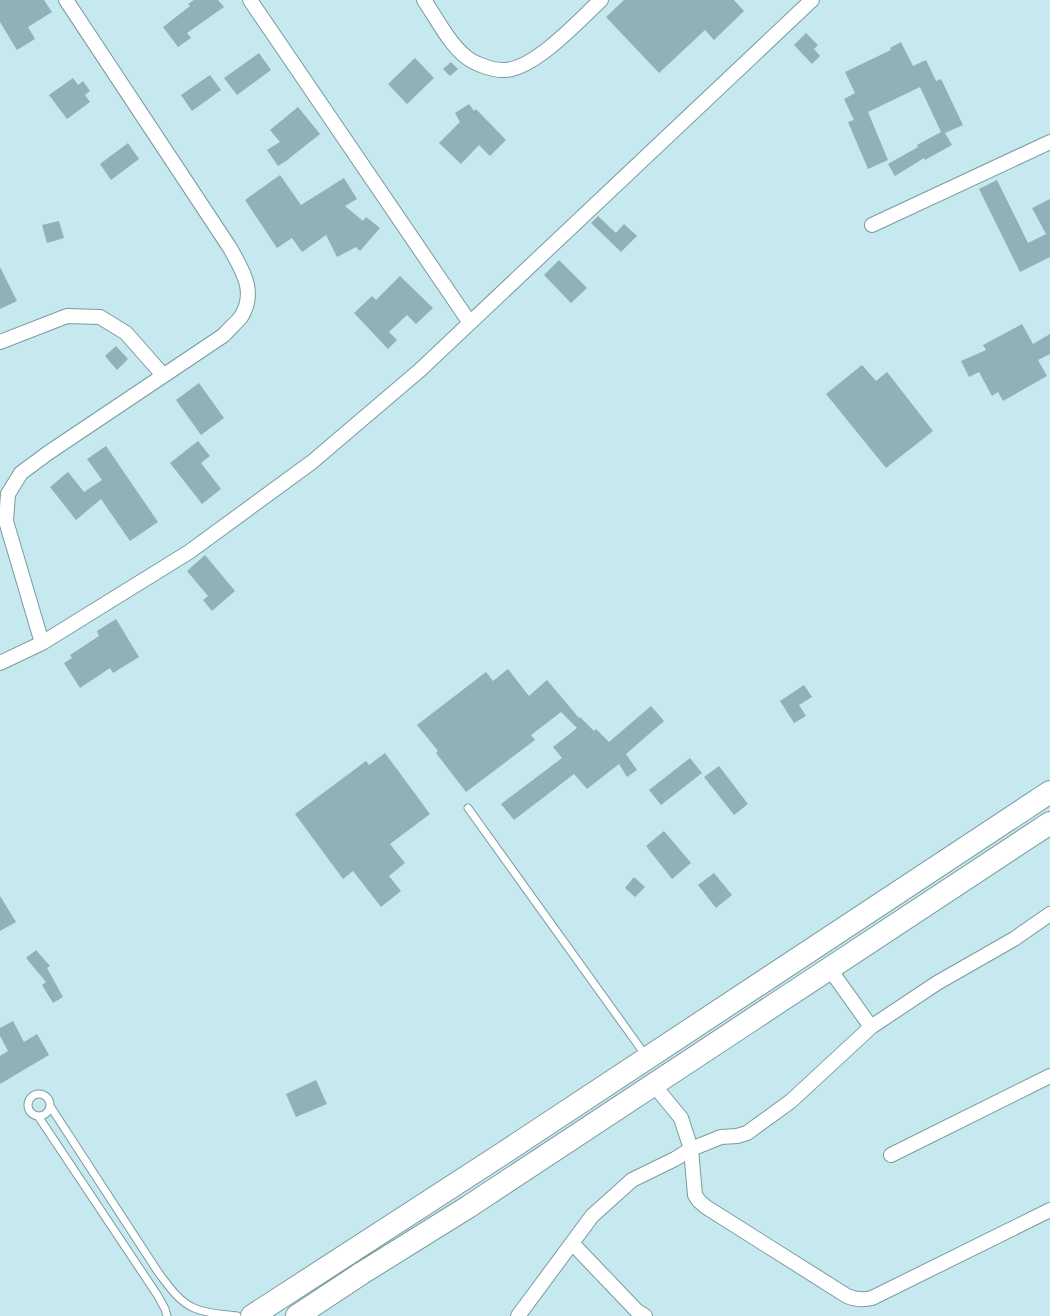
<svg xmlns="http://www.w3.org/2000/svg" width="1050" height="1316" font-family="'Roboto Condensed',sans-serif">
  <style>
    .building { fill: #8fb1b7 }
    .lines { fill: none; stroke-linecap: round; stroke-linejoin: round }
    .service-casing { stroke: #799ba0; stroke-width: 9 }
    .minor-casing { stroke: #799ba0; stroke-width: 16 }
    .primary-casing { stroke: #799ba0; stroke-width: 24 }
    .service { stroke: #fff; stroke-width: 7 }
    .minor { stroke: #fff; stroke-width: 14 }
    .primary { stroke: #fff; stroke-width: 22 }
  </style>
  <rect width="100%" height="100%" fill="#c5e9ef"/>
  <path class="building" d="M0 0H44L52 12 28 27 35 39 17 50 0 22Z
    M194 0H218L224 7 187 33 191 38 178 47 163 27 190 6 188 4Z
    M624 0H734L744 11 714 40 705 30 659 73 606 17Z
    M806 33 818 45 814 49 820 56 812 64 794 45Z
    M901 42 913 66 926 60 936 81 941 79 963 125 945 133 952 145 925 160 924 158 895 176 888 164 918 147 917 145 941 132 920 87 868 112 888 160 868 169 848 122 854 120 844 99 855 93 845 72 891 50 890 48Z
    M259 53 271 70 237 95 224 78Z
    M415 58 434 78 407 104 388 84Z
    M451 62 458 69 450 76 443 69Z
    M210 75 221 90 192 111 181 95Z
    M73 78 78 85 83 81 90 91 85 95 90 102 67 119 49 95Z
    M469 104 474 111 476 109 506 140 490 156 479 145 461 164 439 143 460 122 455 113Z
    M298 107 320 134 286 161 278 166 267 150 280 142 270 130Z
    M128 143 139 159 111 180 100 164Z
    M280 175 301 205 344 178 357 199 345 206 363 221 366 217 380 228 360 251 356 247 337 257 326 235 302 252 292 238 277 248 245 200Z
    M997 180 1028 243 1046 234 1032 208 1050 199V257L1020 272 979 189Z
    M598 216 616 233 624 224 637 236 621 252 591 223Z
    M59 221 64 238 47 243 42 225Z
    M559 260 587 288 571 303 544 275Z
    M0 267 17 301 0 309Z
    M400 276 433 308 416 324 407 315 389 332 397 340 388 349 354 313 372 296 376 300Z
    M1022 324 1033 344 1050 334V354L1038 360 1047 376 1003 401 998 392 992 396 979 372 969 377 961 361 986 350 983 345Z
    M116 346 128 359 117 370 105 356Z
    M862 365 876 381 887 372 933 431 886 468 826 394Z
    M199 383 224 418 201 435 176 400Z
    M198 441 210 456 201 463 221 489 202 504 170 463Z
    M106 446 158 522 130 541 101 499 76 520 50 487 68 472 84 492 102 480 87 459Z
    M205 555 235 591 212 611 203 600 208 596 187 571Z
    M116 619 139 657 113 673 110 668 80 688 64 663 72 658 70 655 99 636 97 631Z
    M508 669 529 696 547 680 579 718 580 717 594 731 596 729 609 742 651 706 664 721 626 754 637 770 627 777 619 764 587 789 574 774 514 820 501 804 562 758 553 747 577 728 561 712 531 735 535 740 466 792 436 753 438 751 417 725 486 672 493 681Z
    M804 685 812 697 799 705 806 716 794 723 780 701Z
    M385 753 430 814 390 844 405 863 389 876 401 891 381 907 353 871 343 879 295 814 366 761 369 765Z
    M690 758 702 773 661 805 649 790Z
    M719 766 748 804 734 815 704 777Z
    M664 831 691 863 672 879 646 846Z
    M714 873 732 895 716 908 698 885Z
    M634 877 645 887 635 897 625 888Z
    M0 896 16 922 0 931Z
    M36 950 50 966 47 968 63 997 53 1003 42 985 46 982 26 958Z
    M13 1021 24 1042 37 1034 49 1055 0 1084V1056L8 1051 0 1036V1028Z
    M316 1080 327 1104 296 1117 286 1094Z"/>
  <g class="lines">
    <defs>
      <path id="service" d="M468 808 646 1056
        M28 1105a11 11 0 1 1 22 0a11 11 0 1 1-22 0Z
        M50 1106 158 1272C168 1285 178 1301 194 1308 207 1314 223 1314 237 1316
        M38 1116 158 1296 165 1309 167 1316"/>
      <path id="minor" d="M66 0 230 248C242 270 257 291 241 317 236 323 229 329 224 335L48 453 21 473 8 494 6 521 42 643 189 552 312 462 420 370 812 0
        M250 0 470 323
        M424 0C437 19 448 42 466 57 475 64 494 71 506 70 537 67 578 21 601 0
        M872 225 1050 142
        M0 342 67 316 100 317 126 333 163 375
        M0 663 42 643
        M829 968 871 1027
        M653 1084 681 1118 691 1149 695 1195 699 1201 706 1207 847 1296C856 1300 863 1300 872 1298L1050 1210
        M891 1155 1050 1076
        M572 1243 637 1311 645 1316
        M518 1316 592 1216 632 1180 675 1159 691 1149 721 1137 737 1136 747 1133 791 1101 871 1027 937 983 1014 939 1050 914"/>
      <path id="primary" d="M252 1316 502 1154 1050 792
        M297 1316 362 1273 468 1207 1050 823"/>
    </defs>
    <use href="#service" class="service-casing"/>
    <use href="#minor" class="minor-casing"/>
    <use href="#primary" class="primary-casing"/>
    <use href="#service" class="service"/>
    <use href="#minor" class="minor"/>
    <use href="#primary" class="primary"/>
  </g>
</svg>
